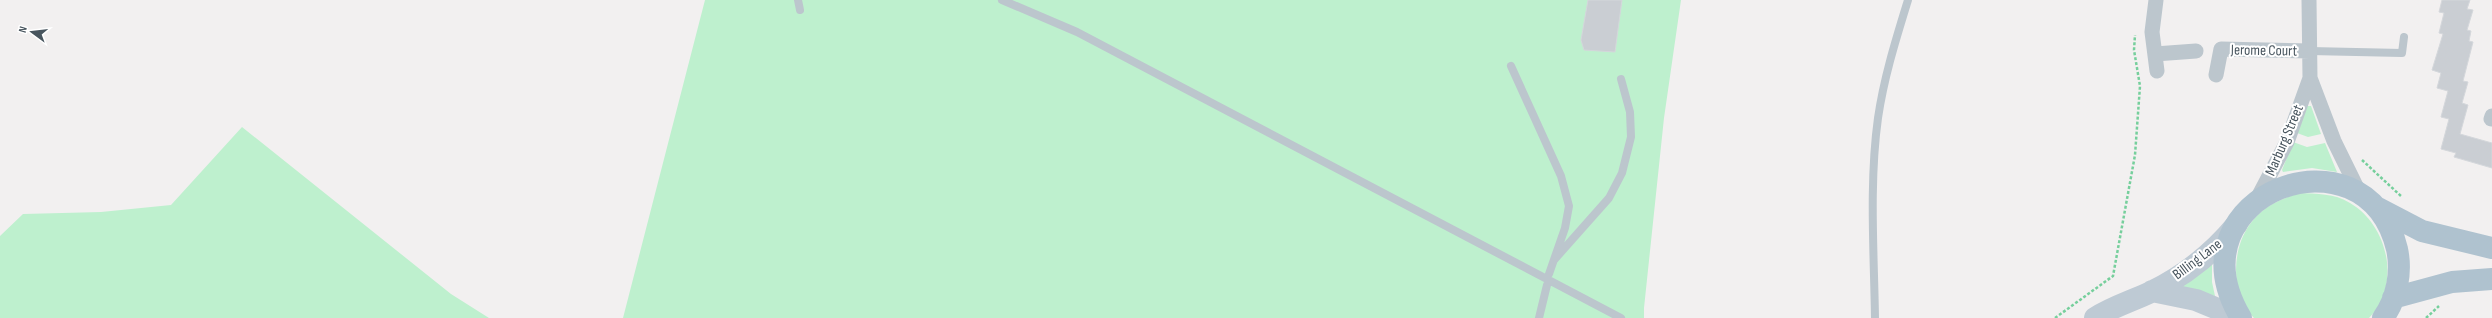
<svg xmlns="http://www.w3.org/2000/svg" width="2492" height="318" font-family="'Sofia Sans Condensed',sans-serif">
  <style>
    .green { fill: #bef0ce }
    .building { fill: #caced3; stroke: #d4d7db }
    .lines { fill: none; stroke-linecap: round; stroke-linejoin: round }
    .path { stroke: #76cf9c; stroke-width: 2.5; stroke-dasharray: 3 2; stroke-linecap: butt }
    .lane { stroke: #bcc6cd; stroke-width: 8 }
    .street { stroke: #bcc6cd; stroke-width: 15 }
    .secondary { stroke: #becad4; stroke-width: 22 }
    .primary { stroke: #afc2cf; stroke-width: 22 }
    .labels { text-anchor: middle; stroke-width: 4; stroke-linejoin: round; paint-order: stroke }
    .street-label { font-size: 15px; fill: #48555e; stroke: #fff }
  </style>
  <rect width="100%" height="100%" fill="#f2f0f0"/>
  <path class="green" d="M705 0H1681L1664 118 1644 308V318H623Z
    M2304 106H2311L2321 134 2308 137 2297 133Z
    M242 127 451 294 489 318H0V236L23 214 101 212 171 205Z
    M2293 142 2307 147 2325 143 2337 172 2312 168 2283 172 2282 170Z
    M2299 193C2317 194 2334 193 2350 203 2388 225 2402 285 2369 318H2254C2229 293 2231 245 2254 219 2266 205 2282 199 2299 193Z
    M2212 258V282L2215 296 2184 290 2181 279Z"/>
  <path class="building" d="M1588 0H1622L1615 52 1584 50 1581 40Z
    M2442 0H2470L2467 9 2473 10 2467 30 2471 31 2469 41 2473 42 2463 81 2468 82 2462 103 2468 105 2460 134 2492 143V168L2454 157 2456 153 2441 149 2449 119 2441 117 2448 91 2437 88 2441 73 2432 70 2443 34 2439 33 2444 13 2439 12Z"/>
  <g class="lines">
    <path class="path" d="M2362 160 2402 197
      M2055 318 2113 276 2135 155 2140 86 2134 50 2135 35
      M2426 318 2439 306"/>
    <path class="lane" d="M798 0 800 10
      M1002 0 1077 32 1621 318
      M2310 51 2402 53 2404 37
      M1511 66 1561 176 1569 206 1565 228 1549 274
      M1554 260 1609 198 1622 173 1631 137 1630 112 1621 79
      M1539 318 1547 285
      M1875 318C1874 252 1869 183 1878 118 1884 77 1896 39 1908 0"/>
    <path class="street" d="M2156 0 2152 32 2157 71
      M2155 54 2196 51
      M2216 75 2221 49 2310 51
      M2310 78 2334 141 2360 194
      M2491 119 2492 116
      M2256 201 2287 142 2310 78 2309 0"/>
    <path class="secondary" d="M2152 291 2196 300 2239 318
      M2095 318C2112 307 2132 301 2151 292 2184 276 2214 252 2237 224"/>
    <path class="primary" d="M2376 207 2422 231 2492 248
      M2393 298 2452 282 2492 279
      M2241 318C2167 194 2366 120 2397 249 2402 272 2397 299 2383 318"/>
  </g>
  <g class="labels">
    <g class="street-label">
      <text transform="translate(2264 50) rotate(1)" y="5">Jerome Court</text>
      <text transform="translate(2284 140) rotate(-67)" y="5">Marburg Street</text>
      <text transform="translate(2197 259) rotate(-37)" y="5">Billing Lane</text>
    </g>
  </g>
  <g transform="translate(32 32) rotate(285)" stroke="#ffffff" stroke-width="3" paint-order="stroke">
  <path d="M0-3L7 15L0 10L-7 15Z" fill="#48555e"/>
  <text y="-6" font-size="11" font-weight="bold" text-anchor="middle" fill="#48555e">N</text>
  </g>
</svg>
